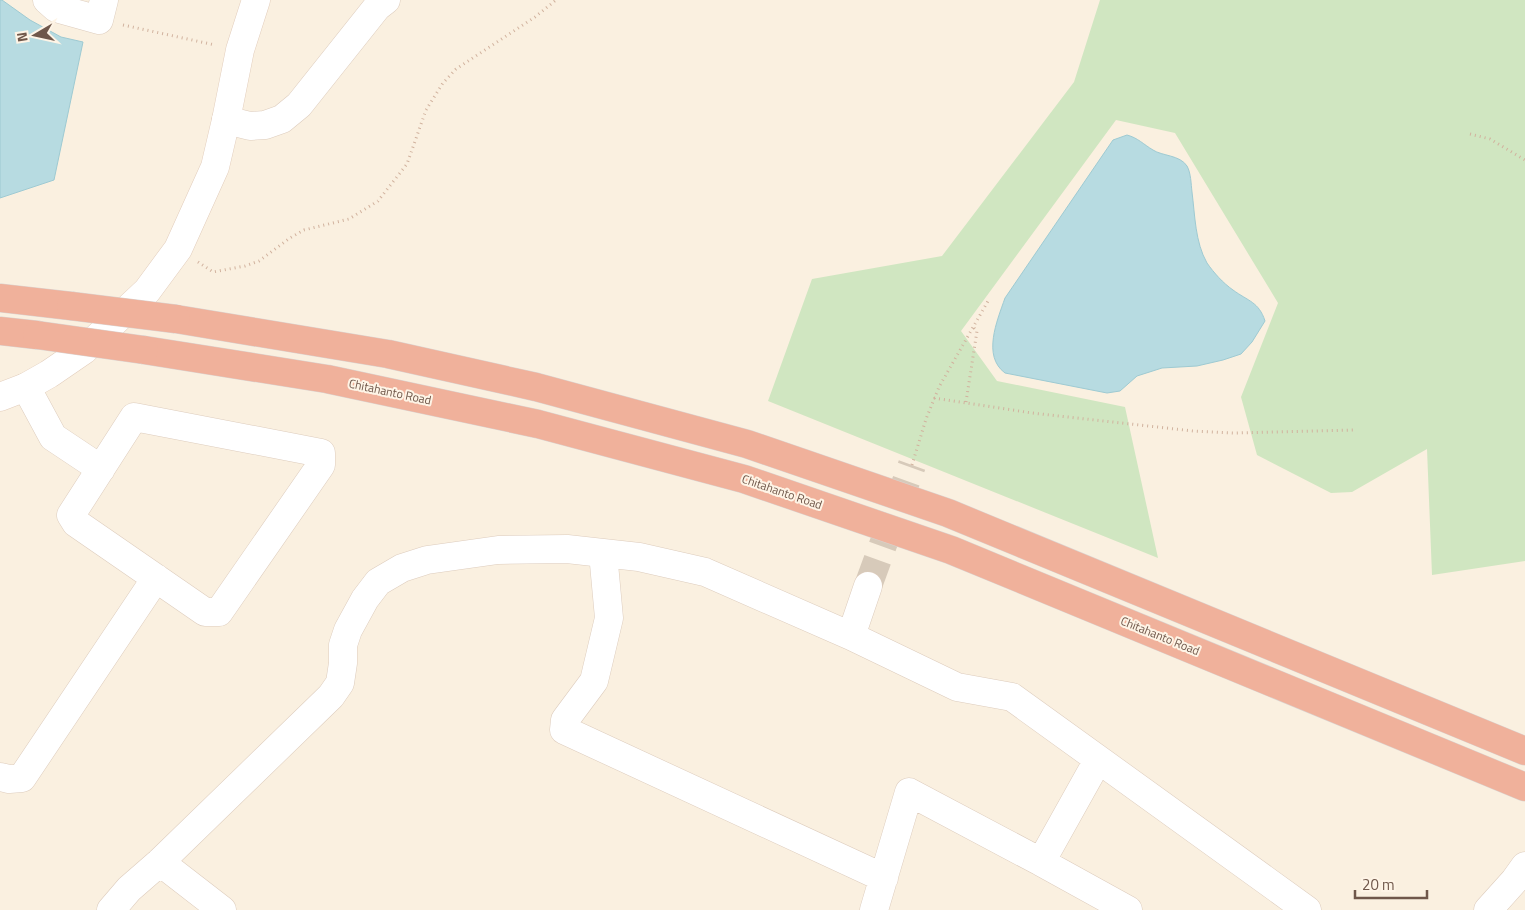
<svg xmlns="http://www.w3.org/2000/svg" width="1525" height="910" font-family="'Titillium Web',sans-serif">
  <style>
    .green { fill: #d0e6c1 }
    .water { fill: #b7dbe1; stroke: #9ecad2 }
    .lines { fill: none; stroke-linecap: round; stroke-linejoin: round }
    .street-tunnel { stroke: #d7caba; stroke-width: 28; stroke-dasharray: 28 14; stroke-linecap: butt }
    .street-casing { stroke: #ddccbd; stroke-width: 29 }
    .secondary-casing { stroke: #e2cdbc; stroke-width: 29 }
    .highway-casing { stroke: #dad3d0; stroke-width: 29 }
    .path { stroke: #d1b29e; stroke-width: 3; stroke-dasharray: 1 4; stroke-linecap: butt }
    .street { stroke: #fff; stroke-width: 28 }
    .secondary { stroke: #fff; stroke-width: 28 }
    .highway { stroke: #f0b19b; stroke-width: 28 }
    .highway-bridge-casing { stroke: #dad3d0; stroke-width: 29; stroke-linecap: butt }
    .highway-bridge { stroke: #f0b19b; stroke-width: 28 }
    .labels { text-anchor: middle; stroke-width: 4; stroke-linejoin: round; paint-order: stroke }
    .street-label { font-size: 12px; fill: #6f574a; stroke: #fef4e6 }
  </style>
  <rect width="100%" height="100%" fill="#faf0e0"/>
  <path class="green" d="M1100 0H1525V561L1432 575 1427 449 1352 492 1331 493 1257 455 1241 397 1278 303 1175 133 1116 120 961 331 997 381 1125 407 1158 558 768 401 812 279 942 256 1074 82Z"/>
  <path class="water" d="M0 0H2L30 20 61 37 83 42 54 180 0 198Z
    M1127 135C1138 138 1143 144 1153 150 1162 156 1180 155 1187 166 1191 173 1191 184 1192 192 1195 215 1195 242 1207 263 1214 273 1223 283 1233 290 1248 301 1259 302 1265 321L1252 342 1241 354 1223 360 1197 366 1162 368 1137 376 1120 391 1107 393 1005 373C982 356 997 321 1005 298L1113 140Z"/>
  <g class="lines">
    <path class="street-tunnel" d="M868 586 912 465"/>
    <defs>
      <path id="street" d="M47 0 56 8 99 20 104 0
        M226 120 250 126 265 125 282 119 299 105 377 7 386 0
        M26 387 53 437 101 469
        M134 417 321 453V465L219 612H205L76 523 71 515Z
        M603 553 609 618 594 681 565 720 564 730 884 878
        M851 636 957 687 1012 697 1307 910
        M0 777 9 779 22 778 156 578
        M160 862 222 910
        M1041 862 1128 910
        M111 910 129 889 160 862 331 696 340 683 343 663V645L348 630 365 599 378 582 402 568 427 560 498 550 567 549 639 557 705 572 851 636 868 586
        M874 910 909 792 1041 862 1098 760
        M1488 910 1515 880 1525 866"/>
      <path id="secondary" d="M0 397 26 387 49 374 84 350 147 291 178 249 215 167 226 120 240 50 256 0"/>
      <path id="highway" d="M0 298 71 306
        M176 319 388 354 536 387 747 444 948 513 1525 751
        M0 331 37 335
        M144 350 327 379 538 424 744 479 951 550 1525 787"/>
    </defs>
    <use href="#street" class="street-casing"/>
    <use href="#secondary" class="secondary-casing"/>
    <use href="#highway" class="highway-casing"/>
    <path class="path" d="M123 25 215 45
      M1470 134 1490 139 1525 160
      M198 262 213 272 245 266 259 261 290 238 304 230 349 219 378 201 407 164 426 110 443 83 456 69 535 17 556 0
      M934 398 1032 413 1193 431 1234 433 1355 430
      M966 402 977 331 973 327
      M912 465 926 419 939 387 988 301"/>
    <use href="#street" class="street"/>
    <use href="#secondary" class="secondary"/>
    <use href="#highway" class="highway"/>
    <defs>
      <path id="highway-bridge" d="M71 306 176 319
        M37 335 144 350"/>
    </defs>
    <use href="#highway-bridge" class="highway-bridge-casing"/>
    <use href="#highway-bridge" class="highway-bridge"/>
  </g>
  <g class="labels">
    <g class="street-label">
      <text transform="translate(390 392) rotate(12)" y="4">Chitahanto Road</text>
      <text transform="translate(782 492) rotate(19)" y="4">Chitahanto Road</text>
      <text transform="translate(1160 636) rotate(22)" y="4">Chitahanto Road</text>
    </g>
  </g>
  <g transform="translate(35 35) rotate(261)" stroke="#fef4e6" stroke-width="4" paint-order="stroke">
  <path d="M0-4L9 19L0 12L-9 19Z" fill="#6f574a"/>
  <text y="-8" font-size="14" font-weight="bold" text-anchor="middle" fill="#6f574a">N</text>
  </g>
  <path d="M1355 890v8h72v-8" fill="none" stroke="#6f574a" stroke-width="2.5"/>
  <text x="1362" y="890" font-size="15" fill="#6f574a" stroke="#fef4e6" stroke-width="4" paint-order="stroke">20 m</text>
</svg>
